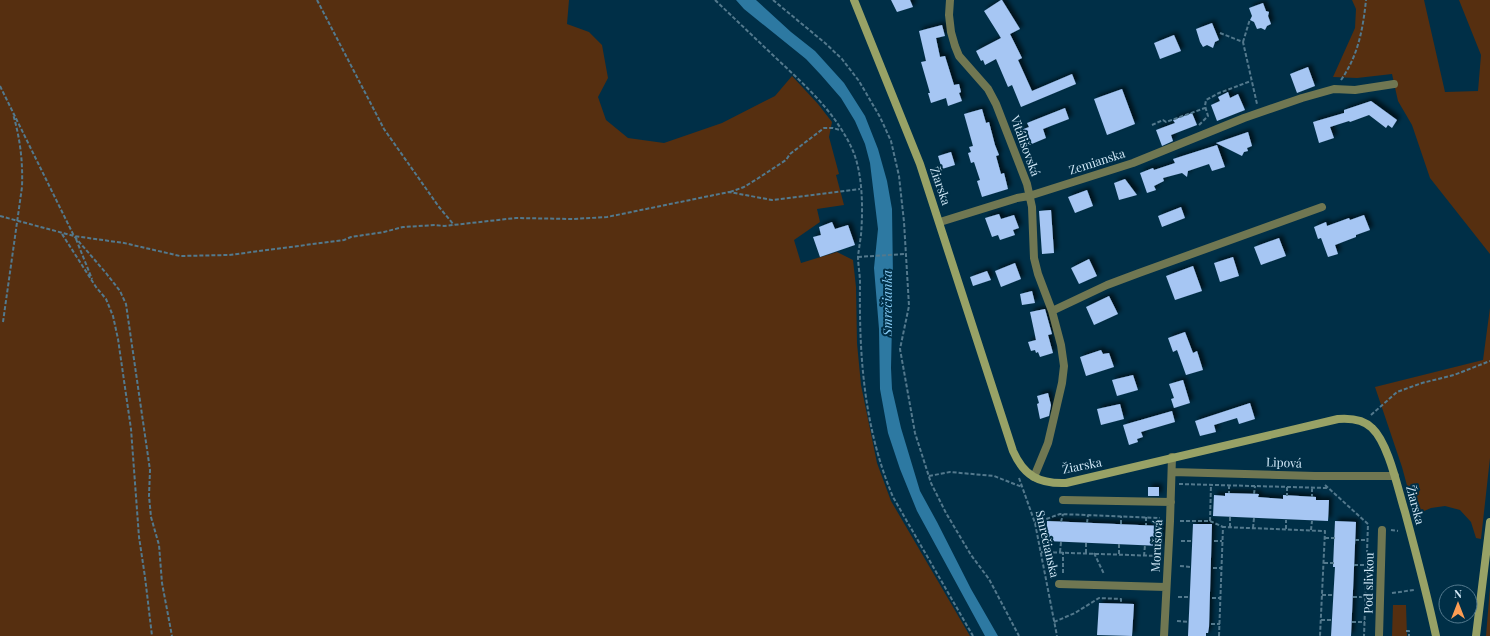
<svg xmlns="http://www.w3.org/2000/svg" width="1490" height="636" font-family="'Playfair Display',serif">
  <style>
    .green { fill: #562f10 }
    .water { fill: #2d79a2 }
    .building { fill: #a6c6f3; filter: url(#shadow) }
    .lines { fill: none; stroke-linecap: round; stroke-linejoin: round }
    .path { stroke: #53798d; stroke-width: 2; stroke-dasharray: 4 2; stroke-linecap: butt }
    .street { stroke: #707752; stroke-width: 8 }
    .secondary { stroke: #98a266; stroke-width: 8 }
    .labels { text-anchor: middle; stroke-width: 4; stroke-linejoin: round; paint-order: stroke }
    .street-label { font-size: 12px; fill: #d3eaf9; stroke: #002f47 }
    .water-label { font-size: 13px; font-style: italic; fill: #88cdf7; stroke: #002f47 }
  </style>
  <defs>
    <filter id="shadow"><feDropShadow dx="3.5" dy="-3.5" stdDeviation="2" flood-color="#0009"/></filter>
  </defs>
  <rect width="100%" height="100%" fill="#002f47"/>
  <path class="green" d="M0 0H569L567 24 589 32 602 45 608 78 598 97 606 120 628 138 664 143 722 123 775 96 792 76 818 104 832 122 829 137 839 174 836 175 844 205 817 209 820 222 794 240 801 263 837 252 853 260 856 287 857 343 861 385 877 463 891 501 970 636H0Z
    M1352 0H1424L1445 92 1478 91 1481 55 1459 0H1490V254L1430 178 1412 125 1398 101 1392 74 1357 78 1333 77 1355 28 1356 9Z
    M1490 308V458L1481 539 1476 538 1471 522 1460 510 1445 506 1431 508 1415 515 1402 467 1375 387 1483 360Z
    M1490 587V636H1486Z
    M1393 605H1406L1407 636H1392Z"/>
  <path class="water" d="M736 0H756L791 32 815 51 844 83 865 116 878 149 887 181 892 209 893 278 891 368 892 389 901 428 920 491 937 522 971 589 998 636H985L917 511 900 469 888 433 880 389 879 329 874 268 878 229 870 163 865 144 855 121 841 98 821 75 806 59 744 9Z"/>
  <path class="building" d="M891 0H910L913 7 897 12Z
    M1001 0H1002L1020 29 1010 34 1022 58 1018 60 1032 91 1072 74 1076 84 1021 107 1012 85 1008 87 996 59 985 65 983 60 981 61 976 51 1001 38 984 11Z
    M1263 3 1266 11 1269 12 1268 16 1271 24 1267 26 1265 30 1261 28 1257 29 1254 22 1250 20 1252 16 1249 8Z
    M1212 23 1219 40 1215 42 1213 48 1207 45 1203 47 1200 42 1196 29Z
    M942 25 945 36 936 38 940 57 945 56 954 85 959 84 961 92 959 93 962 101 948 106 946 98 931 103 928 93H930L921 62 926 61 919 31Z
    M1174 35 1181 51 1160 59 1154 43Z
    M1308 67 1315 86 1297 93 1290 74Z
    M1122 89 1135 124 1107 135 1094 99Z
    M1228 92 1230 98 1238 94 1245 110 1217 121 1211 105 1220 101 1218 97Z
    M1371 101 1397 120 1392 128 1388 125 1386 128 1369 115 1350 122 1349 121 1330 127 1334 138 1319 143 1313 122 1344 113V110Z
    M1065 108 1069 119 1043 129 1046 138 1027 146 1021 130 1029 127 1027 123Z
    M982 109 986 123 989 122 995 145 999 155 996 156 1001 174 1004 173 1008 189 982 197 977 181 980 180 974 162 971 163 968 153 971 152 969 147 973 146 964 114Z
    M1192 113 1197 125 1171 135 1173 141 1162 146 1156 130 1175 123 1173 120Z
    M1248 132 1252 146 1247 148 1248 151 1244 152 1242 156 1216 143Z
    M1217 145 1225 167 1212 171 1209 164 1188 171 1187 177 1182 173 1163 178 1164 181 1154 186 1156 190 1147 193 1140 173 1153 168 1154 170 1175 163 1173 159Z
    M951 152 955 165 942 169 938 156Z
    M1125 179 1137 195 1119 200 1114 183Z
    M1087 190 1093 206 1075 213 1068 197Z
    M1181 207 1185 218 1162 227 1158 216Z
    M1051 210 1054 253 1042 254 1039 211Z
    M999 214 1001 219 1014 215 1019 228 1013 230 1015 235 1000 240 998 235 992 237 985 218Z
    M1364 215 1370 230 1356 235V237L1335 245 1338 254 1328 257 1321 238 1318 239 1314 227 1326 222 1327 226 1349 218 1350 220Z
    M832 222 835 229 848 225 855 245 820 257 813 237 821 235 819 227Z
    M1279 238 1286 256 1261 265 1254 247Z
    M1233 257 1239 276 1220 282 1214 263Z
    M1089 259 1097 276 1079 284 1071 268Z
    M1015 263 1021 279 1001 287 995 271Z
    M1193 266 1202 291 1175 300 1166 276Z
    M987 271 991 280 973 286 970 277Z
    M1032 291 1035 303 1022 305 1020 294Z
    M1109 296 1118 314 1094 325 1086 307Z
    M1045 309 1052 334 1048 335 1053 353 1040 357 1038 352 1036 353 1035 350 1031 351 1028 342 1036 340 1030 312Z
    M1185 332 1193 353 1197 351 1203 370 1186 375 1177 350 1173 352 1168 338Z
    M1101 350 1103 354 1109 353 1114 367 1086 376 1080 357Z
    M1133 375 1138 390 1117 396 1112 380Z
    M1183 380 1190 403 1174 408 1171 399 1174 398 1169 384Z
    M1048 393 1051 405 1049 416 1040 419 1037 404 1039 403 1037 396Z
    M1250 403 1255 419 1239 424 1237 418 1214 425 1216 432 1200 436 1195 421Z
    M1120 404 1124 419 1101 425 1097 409Z
    M1172 411 1175 422 1141 432 1143 437 1137 439 1138 442 1129 445 1123 425Z
    M1148 487H1159V496H1148Z
    M1225 493 1259 494 1258 497 1283 499V495L1316 497V500H1329L1328 521 1213 516 1214 495 1225 496Z
    M1047 521 1162 526 1161 546 1046 541Z
    M1335 521 1356 522 1351 636H1331L1335 567H1333Z
    M1193 524H1212L1209 627 1208 633H1206V636H1188Z
    M1099 603 1134 604 1132 636 1097 635Z"/>
  <g class="lines">
    <path class="path" d="M317 0 384 129 439 207 454 225
      M715 0C736 20 756 39 777 59 806 86 837 114 853 151 863 175 863 210 861 235 860 242 859 249 858 256 858 265 860 274 860 283 859 357 864 428 893 497L973 636
      M773 0 825 43 842 59 859 81 880 117 891 141 899 176 904 222 909 306 900 349 915 433 931 483 946 513 971 555 989 579 1019 636
      M1220 33 1243 42 1257 104
      M1243 42 1250 19
      M1341 80C1358 56 1363 29 1366 0
      M0 86 74 236 106 273 120 291 126 304 150 470 149 496 151 517 159 545 162 583 172 636
      M1152 125 1163 120 1166 122 1205 108
      M1199 125 1208 116 1205 106 1206 100 1219 93 1251 81
      M730 192 744 187 757 179 786 160 790 154 824 128H833L840 130
      M0 216 74 236 124 243 180 256 229 255 344 240 351 237 384 232 403 227 435 225 444 226 516 218 573 219 607 217 729 192 772 200 860 189
      M62 234 96 287 106 299 113 316 118 339 131 429 139 537 145 577 152 636
      M76 239 92 279
      M858 257 905 254
      M3 322 22 187C23 161 20 138 13 114
      M1371 415 1397 392 1422 383 1454 375 1490 361
      M929 476 950 472 994 476 1022 487
      M1019 478 1035 523 1057 636
      M1179 484 1327 488
      M1229 485V493
      M1325 485 1368 524 1364 636
      M1287 487V496
      M1312 488V497
      M1254 494 1255 486
      M1146 517V525
      M1180 521H1210L1223 527
      M1210 521 1211 484
      M1061 522 1063 514
      M1035 523 1060 514 1160 518
      M1087 523 1088 515
      M1121 524V516
      M1230 527V517
      M1253 528 1254 518
      M1286 529V520
      M1311 530 1312 521
      M1391 530 1398 531
      M1325 538H1335
      M1355 540H1368
      M1181 541H1192
      M1214 541H1222
      M1041 552 1159 556
      M1060 552 1061 542
      M1086 553V543
      M1094 553 1104 574
      M1119 554V544
      M1144 556 1145 545
      M1324 563H1334
      M1354 565H1367
      M1180 566 1191 567
      M1213 568H1222
      M1063 573V552
      M1392 593 1414 590
      M1322 595H1332
      M1178 597H1190
      M1353 597H1366
      M1212 598H1220
      M1321 620H1332
      M1177 621 1189 622
      M1054 622 1075 613 1099 598 1121 599V603
      M1352 622H1365
      M1211 624H1220
      M1406 631H1409V636
      M1219 636 1223 527 1325 531 1320 636"/>
    <path class="street" d="M950 0 949 15 951 32 955 46 959 56 988 89 996 104 1027 184 1032 207 1034 258 1038 274 1052 311 1061 345 1064 366 1062 383 1048 443 1034 477
      M940 222 1017 198 1029 196 1133 163 1244 118 1302 98 1334 89 1355 90 1394 84
      M1052 311 1107 285 1139 273 1322 207
      M1172 472 1315 476H1395
      M1063 500 1171 502
      M1059 584 1166 587
      M1164 636 1170 521 1172 457
      M1379 636 1382 530"/>
    <path class="secondary" d="M854 0 920 164 1013 451C1024 476 1039 484 1066 483L1338 419C1351 418 1363 419 1372 428 1389 444 1398 490 1405 512 1416 553 1427 594 1436 636
      M1476 636 1490 522"/>
  </g>
  <g class="labels">
    <g class="street-label">
      <text transform="translate(1025 146) rotate(70)" y="4">Vitálišovská</text>
      <text transform="translate(1097 162) rotate(-18)" y="4">Zemianska</text>
      <text transform="translate(940 186) rotate(71)" y="4">Žiarska</text>
      <text transform="translate(1284 463) rotate(2)" y="4">Lipová</text>
      <text transform="translate(1082 466) rotate(-11)" y="4">Žiarska</text>
      <text transform="translate(1415 505) rotate(75)" y="4">Žiarska</text>
      <text transform="translate(1047 544) rotate(77)" y="4">Smrečianska</text>
      <text transform="translate(1157 546) rotate(-87)" y="4">Morušová</text>
      <text transform="translate(1369 583) rotate(-89)" y="4">Pod slivkou</text>
    </g>
    <g class="water-label">
      <text transform="translate(887 303) rotate(-90)" y="5">Smrečianka</text>
    </g>
  </g>
  <g transform="translate(1458 604)"><circle r="19" fill="#002f47" stroke="#547a8e"/>
  <path d="M0-3L7 15L0 10L-7 15Z" fill="#fc9d53"/>
  <text y="-6" font-size="11" font-weight="bold" text-anchor="middle" fill="#d3eaf9">N</text>
  </g>
</svg>
